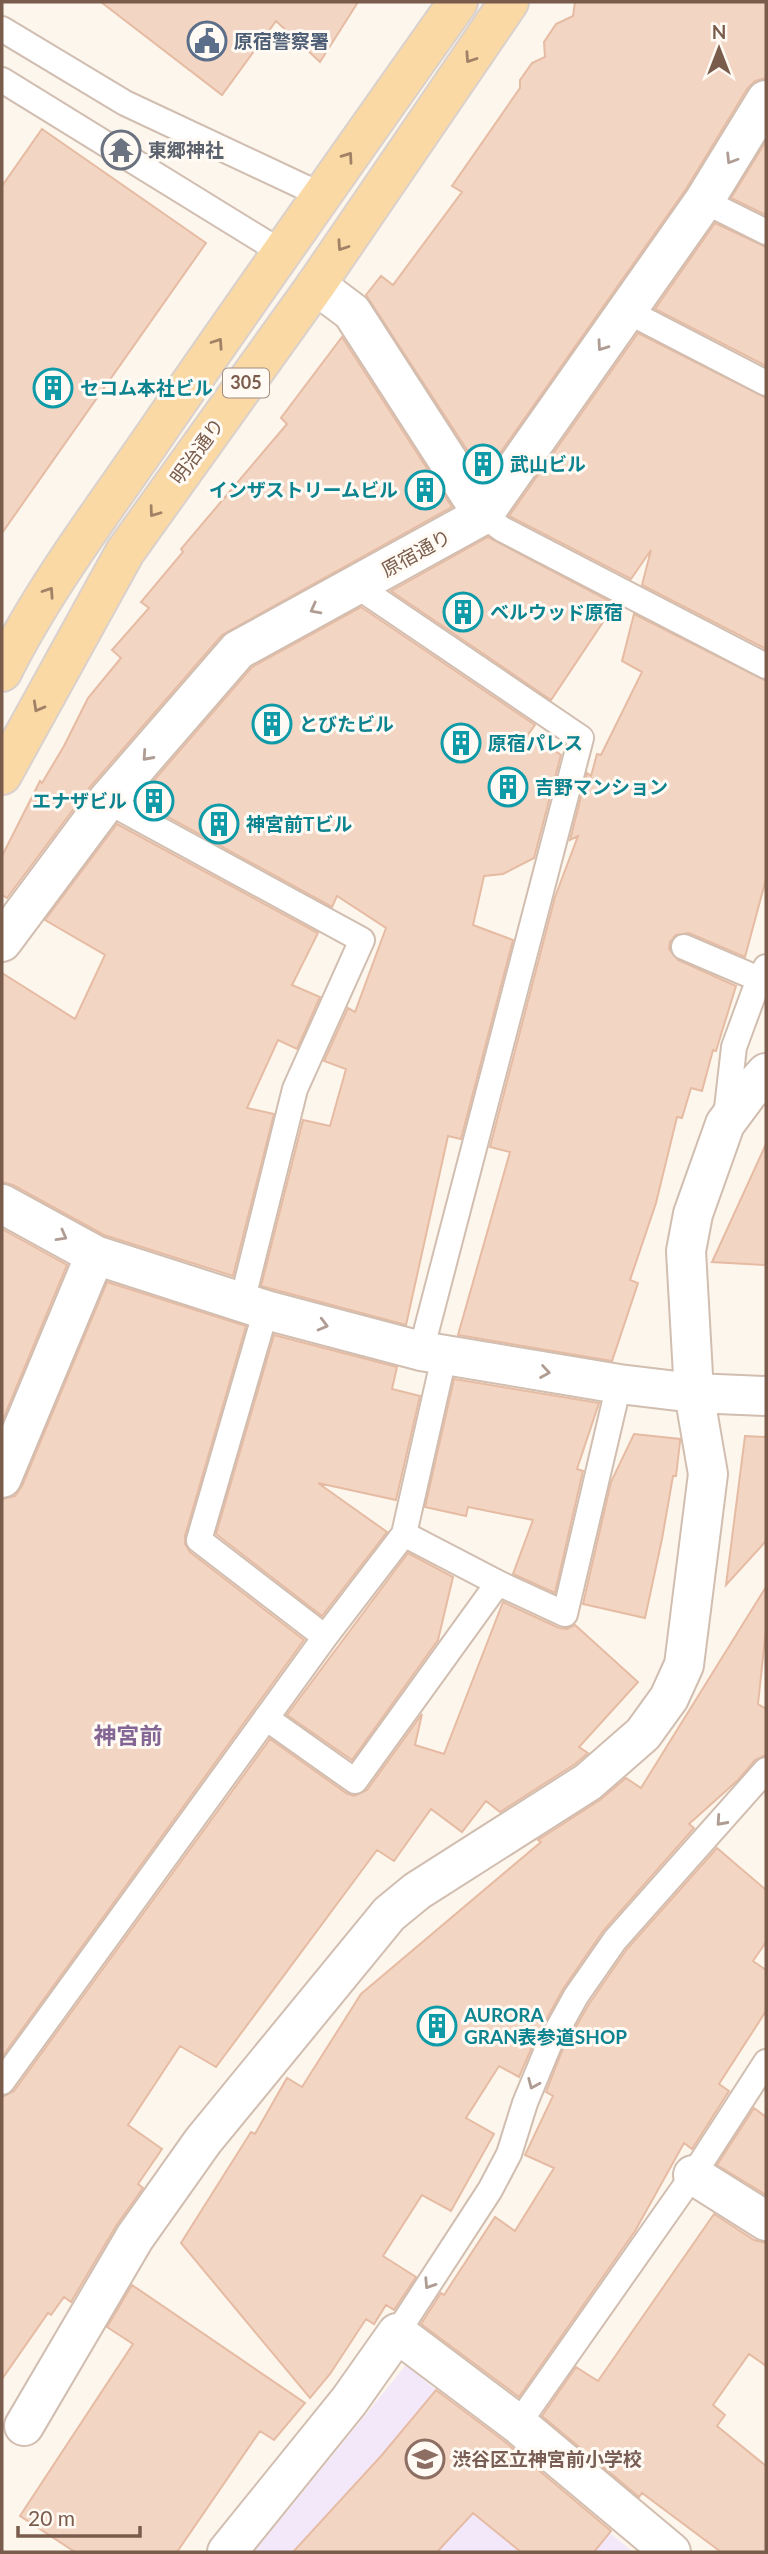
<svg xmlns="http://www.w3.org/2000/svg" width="768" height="2554" font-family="Lato,'Noto Sans JP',sans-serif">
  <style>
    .education { fill: #f3e8fa }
    .building { fill: #f3d5c3; stroke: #e6bba3; stroke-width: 2 }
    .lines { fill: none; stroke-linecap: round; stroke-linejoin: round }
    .lane-casing { stroke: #d1beb0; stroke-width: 28 }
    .street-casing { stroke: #d1beb0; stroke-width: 42 }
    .primary-casing { stroke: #dad1cd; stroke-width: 42 }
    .lane { stroke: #fff; stroke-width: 24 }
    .street { stroke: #fff; stroke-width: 38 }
    .primary { stroke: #fbd9a5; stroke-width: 38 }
    .oneway { stroke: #a18267 }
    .oneway2 { stroke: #af9d94 }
    .labels { text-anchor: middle; stroke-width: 6; stroke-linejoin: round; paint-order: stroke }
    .shield { fill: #fffaf3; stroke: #a28b7f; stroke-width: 2 }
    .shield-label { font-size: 18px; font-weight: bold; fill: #7a5c4d }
    .service-label { font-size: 19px; font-weight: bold; fill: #4e5e75; stroke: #fffaf3; text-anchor: start }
    .worship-label { font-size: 19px; font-weight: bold; fill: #5b616d; stroke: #fffaf3; text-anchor: start }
    .culture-label { font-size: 19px; font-weight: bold; fill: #0d838f; stroke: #fffaf3; text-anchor: start }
    .street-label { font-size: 19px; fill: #7a5c4d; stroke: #fffaf3 }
    .education-label { font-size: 19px; font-weight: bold; fill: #785e54; stroke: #fffaf3; text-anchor: start }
    .quarter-label { font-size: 23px; font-weight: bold; fill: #846695; stroke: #fffaf3 }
  </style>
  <rect width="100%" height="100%" fill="#fdf6ec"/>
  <path class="education" d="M406 2365 633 2552H254Z"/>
  <path class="building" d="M101 2H358L320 62 276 21 222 95Z
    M575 2H766V78L755 81 747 89 686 189 484 476 366 295 381 276 393 285 462 192 452 186 520 88V80L532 63 545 57 544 42 556 24 573 16Z
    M42 129 206 243 2 533V186Z
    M766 141V215L731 198Z
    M715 223 766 247V366L655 309Z
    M638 333 766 398V649L642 585 651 550 631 579 509 516Z
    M342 337 452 507 222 635 90 787 7 898 2 895V856L40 781 42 783 64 746 88 698 121 658 112 650 149 608 141 602 183 552 181 549 287 424 281 418Z
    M488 537 615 604 551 700 391 591Z
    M361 607 535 725 527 736 537 739 561 755 534 858 503 874 484 876 473 925 513 940 461 1139 448 1136 406 1325 261 1286 303 1120 330 1126 346 1069 324 1061 348 1008 355 1012 386 928 337 896 332 907 137 800 252 667Z
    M634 614 766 681V879L745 957 689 933 676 935 670 942 669 949 678 960 736 986 716 1051 713 1050 702 1091 691 1088 682 1118 677 1117 656 1203 630 1280 638 1283 612 1361 458 1335 510 1152 490 1147 555 897 578 836 570 840 587 773 591 776 597 754 601 755 642 672 622 661Z
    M117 824 318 933 292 985 320 997 297 1049 278 1040 247 1108 274 1114 233 1276 104 1235 13 1185 2 1182V973L75 1019 105 955 45 920Z
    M766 1144V1265L712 1262 724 1236Z
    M2 1229 67 1265 2 1422Z
    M107 1282 246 1326 185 1536V1544L190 1552 304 1640 2 2057V1499L15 1496 22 1486Z
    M274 1335 397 1367 392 1389 420 1396 396 1500 318 1483 387 1532 322 1616 216 1534Z
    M454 1379 599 1403 577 1469 583 1471 555 1593 513 1574 533 1520 468 1507 466 1516 425 1507Z
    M634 1434 680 1439V1442L676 1476H673L662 1539 645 1618 583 1604 611 1482Z
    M745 1436 766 1437V1541L726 1585Z
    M408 1553 453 1577 438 1640 352 1760 287 1715Z
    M766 1587V1629L758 1704 766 1709V1755L755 1760 738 1780 689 1824 694 1828 603 1931 563 1989 536 2038 519 2077 499 2066 466 2118 494 2134 451 2211 422 2195 383 2256 416 2277 394 2310 386 2305 374 2324 366 2319 330 2374 310 2398 181 2243 251 2132 255 2134 287 2078 302 2087 361 1994 541 1842 538 1840 600 1800 626 1778 641 1788Z
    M503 1602 559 1628 567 1629 575 1625 638 1682 579 1747 588 1753 575 1764 500 1812 486 1801 462 1832 431 1809 394 1861 377 1850 216 2067 180 2046 128 2125 162 2149 138 2184 143 2188 116 2226 71 2302 64 2297 51 2315 48 2313 2 2379V2097L14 2091 270 1739 346 1793 354 1796 367 1790 422 1714 415 1745 444 1754Z
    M717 1848 766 1890V1942L753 1961 766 1970V2011L719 2084 729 2091 692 2149 684 2143 635 2231 519 2397 421 2324 441 2293 444 2295 495 2217 515 2231 554 2168 525 2155 553 2096 546 2092 562 2051 589 2004 627 1949Z
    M754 2108 766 2117V2195L717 2165Z
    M714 2214 754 2240 766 2243V2366L749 2354 713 2405 725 2415 717 2426 766 2466V2552H721L642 2493 639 2497 542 2416 576 2367 598 2381Z
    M132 2285 305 2403 274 2440 260 2431 177 2552H75L20 2516 133 2344 107 2327Z
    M436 2390 504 2441 611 2531 594 2552H521L473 2513 437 2552H293L382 2455Z"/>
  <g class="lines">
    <defs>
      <path id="lane" d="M2 29 125 103 321 195
        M2 80 281 252
        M704 201 766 232
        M627 311 766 383
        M483 515 502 529 766 666
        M357 586 581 738 421 1351
        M107 801 362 940 295 1089 242 1302
        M684 947 759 979
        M726 1117 734 1047 759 979 766 967
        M266 1310 199 1540 325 1637
        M404 1534 498 1583 565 1614 619 1384
        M266 1718 355 1781 498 1583
        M2 2082 325 1637 404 1534 444 1357
        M397 2333 490 2190 509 2154 525 2103 549 2045 576 1996 615 1940 766 1770
        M518 2424 693 2175 766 2062"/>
      <path id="street" d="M316 285 352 312 483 515
        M2 942 107 801 238 650 483 515 704 201 766 100
        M2 1204 95 1255 266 1310 421 1351 619 1384 694 1393 766 1396
        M2 1478 95 1255
        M693 2175 766 2221
        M24 2426 135 2237 203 2141 389 1914 417 1891 588 1782 643 1734 669 1698 684 1665 708 1474 694 1393 686 1251 693 1214 725 1124 748 1093 766 1073
        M227 2552 349 2401 397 2333 518 2424 671 2552"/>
      <path id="primary" d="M2 672C46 584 108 504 163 423 260 282 359 142 458 2
        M2 775 125 552 316 285 509 2"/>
    </defs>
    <use href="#lane" class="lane-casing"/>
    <use href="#street" class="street-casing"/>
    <use href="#primary" class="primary-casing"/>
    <use href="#lane" class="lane"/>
    <use href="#street" class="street"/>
    <use href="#primary" class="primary"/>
  </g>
  <defs><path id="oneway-chevron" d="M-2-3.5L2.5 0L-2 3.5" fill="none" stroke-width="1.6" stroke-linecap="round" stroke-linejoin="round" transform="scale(1.75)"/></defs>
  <g class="oneway">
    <use href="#oneway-chevron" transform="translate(470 58) rotate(124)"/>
    <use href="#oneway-chevron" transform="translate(348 157) rotate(-55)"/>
    <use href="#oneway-chevron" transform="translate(342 246) rotate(124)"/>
    <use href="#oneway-chevron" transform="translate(218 343) rotate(-56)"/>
    <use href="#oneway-chevron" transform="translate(154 512) rotate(126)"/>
    <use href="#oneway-chevron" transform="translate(49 592) rotate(-56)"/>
    <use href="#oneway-chevron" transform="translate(38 707) rotate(119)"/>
  </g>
  <g class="oneway2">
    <use href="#oneway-chevron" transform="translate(731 159) rotate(122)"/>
    <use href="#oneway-chevron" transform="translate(602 346) rotate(125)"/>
    <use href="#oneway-chevron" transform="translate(315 609) rotate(152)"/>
    <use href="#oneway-chevron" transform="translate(147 756) rotate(132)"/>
    <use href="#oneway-chevron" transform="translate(62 1236) rotate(29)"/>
    <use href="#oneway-chevron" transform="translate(323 1325) rotate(15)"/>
    <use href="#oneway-chevron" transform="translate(545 1372) rotate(9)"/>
    <use href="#oneway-chevron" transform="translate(721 1821) rotate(132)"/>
    <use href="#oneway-chevron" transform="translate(533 2084) rotate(113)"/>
    <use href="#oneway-chevron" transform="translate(429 2284) rotate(123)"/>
  </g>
  <defs>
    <symbol id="civic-ring" viewBox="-11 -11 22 22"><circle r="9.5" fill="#fffaf3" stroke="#5c6f8a" stroke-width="1.5"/><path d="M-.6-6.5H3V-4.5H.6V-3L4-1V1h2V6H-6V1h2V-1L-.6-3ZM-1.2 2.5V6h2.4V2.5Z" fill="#5c6f8a"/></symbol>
    <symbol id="temple-ring" viewBox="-11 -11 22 22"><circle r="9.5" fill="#fffaf3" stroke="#6b7280" stroke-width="1.5"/><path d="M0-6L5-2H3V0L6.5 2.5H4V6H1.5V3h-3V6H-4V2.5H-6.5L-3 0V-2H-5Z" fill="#6b7280"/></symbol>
    <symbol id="building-ring" viewBox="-11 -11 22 22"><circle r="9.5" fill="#fffaf3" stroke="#0f9aa8" stroke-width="1.5"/><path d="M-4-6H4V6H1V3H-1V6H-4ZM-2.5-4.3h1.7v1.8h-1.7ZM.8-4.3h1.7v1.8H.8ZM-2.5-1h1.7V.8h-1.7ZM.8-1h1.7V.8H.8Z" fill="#0f9aa8"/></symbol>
    <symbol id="school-ring" viewBox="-11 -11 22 22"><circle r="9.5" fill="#fffaf3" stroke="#8d6e63" stroke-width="1.5"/><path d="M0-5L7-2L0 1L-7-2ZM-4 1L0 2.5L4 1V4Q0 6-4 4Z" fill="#8d6e63"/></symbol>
  </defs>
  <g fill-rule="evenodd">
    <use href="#civic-ring" x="185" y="19" width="44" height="44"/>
    <use href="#temple-ring" x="99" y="128" width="44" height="44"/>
    <use href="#building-ring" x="31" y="366" width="44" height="44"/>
    <use href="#building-ring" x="461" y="442" width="44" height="44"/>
    <use href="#building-ring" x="403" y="468" width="44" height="44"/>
    <use href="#building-ring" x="441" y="590" width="44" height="44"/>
    <use href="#building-ring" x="250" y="702" width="44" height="44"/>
    <use href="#building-ring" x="439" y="721" width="44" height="44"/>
    <use href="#building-ring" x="486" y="765" width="44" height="44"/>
    <use href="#building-ring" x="132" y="779" width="44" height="44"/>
    <use href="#building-ring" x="197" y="802" width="44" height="44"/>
    <use href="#building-ring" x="415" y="2004" width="44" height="44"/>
    <use href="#school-ring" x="403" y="2437" width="44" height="44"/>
  </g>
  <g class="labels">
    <rect class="shield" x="223" y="368.5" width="46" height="29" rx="5"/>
    <g class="shield-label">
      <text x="246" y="389">305</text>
    </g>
    <g class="service-label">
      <text x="234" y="48">原宿警察署</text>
    </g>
    <g class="worship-label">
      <text x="148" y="157">東郷神社</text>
    </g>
    <g class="culture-label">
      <text x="80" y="395">セコム本社ビル</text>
      <text x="510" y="471">武山ビル</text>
      <text x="398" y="497" text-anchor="end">インザストリームビル</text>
      <text x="490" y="619">ベルウッド原宿</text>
      <text x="299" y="731">とびたビル</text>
      <text x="488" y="750">原宿パレス</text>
      <text x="535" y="794">吉野マンション</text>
      <text x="127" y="808" text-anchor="end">エナザビル</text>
      <text x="246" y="831">神宮前Tビル</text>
      <text x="464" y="2022">AURORA<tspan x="464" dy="22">GRAN表参道SHOP</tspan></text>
    </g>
    <g class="street-label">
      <text transform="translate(197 451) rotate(-54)" y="7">明治通り</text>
      <text transform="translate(416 553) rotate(-29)" y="7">原宿通り</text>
    </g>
    <g class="education-label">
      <text x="452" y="2466">渋谷区立神宮前小学校</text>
    </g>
    <g class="quarter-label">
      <text x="128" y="1744">神宮前</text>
    </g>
  </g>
  <rect width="768" height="2554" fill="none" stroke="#7a5c4d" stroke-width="7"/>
  <g transform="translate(719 49)" stroke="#fffaf3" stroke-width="5" paint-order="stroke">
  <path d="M0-5L12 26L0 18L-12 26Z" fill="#7a5c4d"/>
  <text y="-10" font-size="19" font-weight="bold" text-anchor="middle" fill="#7a5c4d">N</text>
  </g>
  <path d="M18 2526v10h122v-10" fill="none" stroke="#7a5c4d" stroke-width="3.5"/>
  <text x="28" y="2526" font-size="21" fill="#7a5c4d" stroke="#fffaf3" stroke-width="5" paint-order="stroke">20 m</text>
</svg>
